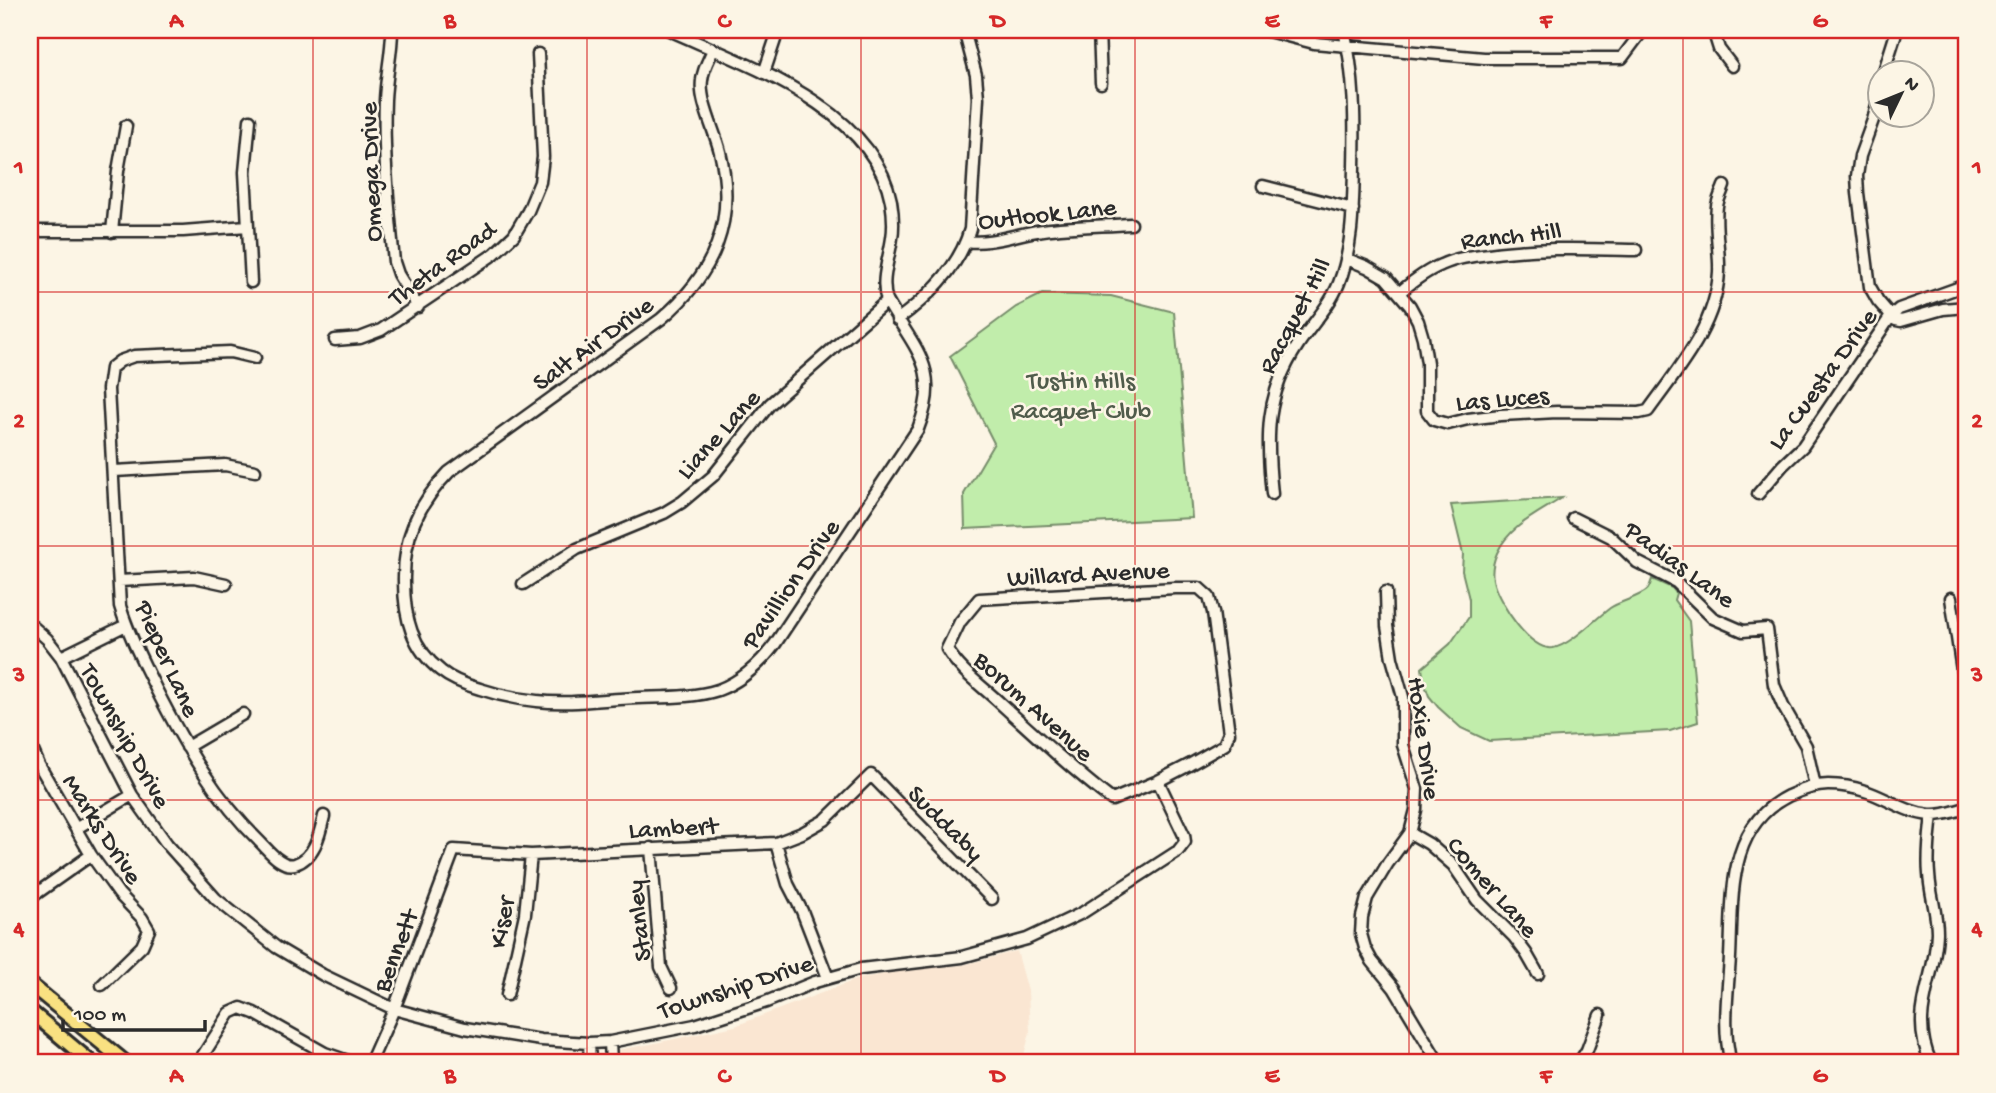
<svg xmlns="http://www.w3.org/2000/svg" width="1996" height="1093" font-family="'Gochi Hand',sans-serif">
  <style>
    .built { fill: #fae6d2 }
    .green { fill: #c1edab; stroke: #768c6b; stroke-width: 2 }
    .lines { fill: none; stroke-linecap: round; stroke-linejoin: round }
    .minor-casing { stroke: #2b2b2b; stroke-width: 15 }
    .major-casing { stroke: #2b2b2b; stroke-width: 18 }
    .minor { stroke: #fcf5e5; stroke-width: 10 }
    .major { stroke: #f9e181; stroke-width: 12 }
    .grid { fill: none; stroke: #d62828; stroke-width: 2; stroke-opacity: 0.55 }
    .labels { text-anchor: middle; stroke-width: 5; stroke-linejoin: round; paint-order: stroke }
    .street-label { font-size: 26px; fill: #2b2b2b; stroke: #fcf5e5 }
    .park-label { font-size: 26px; fill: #505c4b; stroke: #fcf5e5 }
    .neatline { fill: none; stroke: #d62828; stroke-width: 2.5 }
    .grid-label { font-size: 23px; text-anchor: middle; font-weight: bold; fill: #d62828 }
  </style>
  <rect width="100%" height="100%" fill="#fcf5e5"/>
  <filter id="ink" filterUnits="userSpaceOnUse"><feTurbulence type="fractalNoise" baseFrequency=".0143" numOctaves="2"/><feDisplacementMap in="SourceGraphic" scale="14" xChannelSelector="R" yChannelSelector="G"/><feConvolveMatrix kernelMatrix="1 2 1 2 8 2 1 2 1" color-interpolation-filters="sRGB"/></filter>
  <g filter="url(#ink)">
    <path class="built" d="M1017 951 1028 991 1030 1032 1022 1063H616V1050L651 1044 735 1026 858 979 910 969 963 965Z"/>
    <path class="green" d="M1042 294 1111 296 1174 312 1192 518 965 529 964 494 994 443 950 356 1016 307Z
      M1562 498C1539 513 1509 526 1497 553 1493 562 1491 574 1494 584 1500 604 1530 651 1553 648 1571 645 1595 619 1610 608 1620 601 1641 597 1648 589 1650 586 1651 582 1652 579L1672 588 1676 593 1674 600 1689 621 1698 722 1670 731 1489 741 1461 728 1438 707 1429 696 1424 682 1422 668 1450 644 1469 617V599L1462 571 1463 554 1451 505Z"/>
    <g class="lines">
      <defs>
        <path id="minor" d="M392 30C392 53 386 76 385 100 383 154 389 209 394 262L398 274 418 307
          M669 30C744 64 873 107 891 201 893 213 894 226 892 238 889 260 880 280 887 301 915 350 942 369 918 429L775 644C760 664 742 681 718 690 693 698 664 697 638 698 605 699 570 705 537 701 517 699 498 695 480 689 466 685 452 680 441 671 412 649 404 617 404 582 403 537 418 504 449 472L661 319C714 274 737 222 720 152 715 131 699 101 702 80 703 69 709 59 713 50
          M1099 30 1101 83
          M1264 30 1314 43 1484 58H1622L1643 30
          M1713 30 1719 49 1732 66
          M764 73 775 40 776 30
          M1883 74 1897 30
          M1881 89 1873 120 1860 156 1857 176 1858 193 1870 287 1878 301 1891 316 1896 320 1901 321 1943 309 1966 307
          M250 120 245 172 251 282
          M1263 186 1353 209
          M30 231H183L247 226
          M112 232 118 171 126 126
          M967 241C989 245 1019 233 1043 230 1072 226 1102 226 1131 224
          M1347 259 1367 267 1386 278 1410 306 1418 321 1423 338 1427 363V411L1434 420 1448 424 1468 419 1501 415 1557 412 1639 413 1648 411C1678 369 1716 326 1719 272 1720 251 1714 227 1717 206 1718 199 1722 192 1724 186
          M1400 292C1412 282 1426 271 1441 265 1456 258 1472 256 1489 254 1538 247 1587 249 1636 250
          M897 320C927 298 960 266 970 229L978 98 976 75 964 30
          M335 340 360 338 381 330 494 254 514 235 528 211 540 182 543 157 538 54
          M255 358 230 352 134 356 120 361 111 368 108 389 120 606C129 636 143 662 156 689 185 746 215 798 261 843 269 851 282 868 295 864 315 858 320 833 324 816
          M114 471 225 465 255 471
          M1272 494C1266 437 1265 395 1298 345 1311 325 1330 306 1339 283 1353 247 1353 206 1354 168 1355 121 1355 76 1344 30
          M1758 494 1783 465 1803 446 1891 316 1899 309 1966 285
          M1573 518 1611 537 1637 562 1676 582 1713 618 1743 631 1767 629 1774 685 1783 706 1806 746 1815 786
          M119 581 194 577 226 584
          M523 584 577 549 664 513 682 502 713 476 770 404 887 301
          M1175 588H1199L1209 597 1213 612 1229 733 1224 745 1189 765 1158 781 1112 800C1073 770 1037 737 1000 703 982 686 960 671 947 649L960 622 979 599Z
          M1386 592 1387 626 1392 658 1403 697V745L1417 789 1416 810 1410 833 1388 863 1367 898 1362 917 1361 934 1365 948 1372 961 1394 988 1439 1063
          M1951 598 1966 697
          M30 624 47 639 61 657 132 795 167 844 216 899 276 947 323 975 394 1009 465 1028 541 1040 589 1043 610 1042 695 1025 766 1002 815 982 861 969 962 957 1027 939 1082 913 1178 851 1185 842 1184 835 1158 781
          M61 657 126 625
          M30 744 39 765 91 855 119 894 142 918 149 930 142 946 102 985
          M187 747 243 714
          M77 828 132 795
          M1410 833 1429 844 1453 865 1477 900 1514 937 1526 953 1538 974
          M776 843 788 884 802 911 828 978
          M651 848 661 967 671 988
          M30 898 91 855
          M507 995 525 914 531 855
          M610 1042 611 1063
          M589 1043 590 1063
          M198 1063 230 1013 241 1008 254 1013 325 1053 354 1063
          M322 1063 325 1053
          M370 1063 394 1009 454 850 531 855 776 843 802 833 825 820 871 775 992 899
          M1579 1063 1587 1050 1600 1015
          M1731 1063C1722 1029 1728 992 1730 957 1733 898 1726 827 1788 796 1801 790 1814 785 1828 785 1841 785 1853 787 1865 791 1887 798 1906 813 1930 815 1942 816 1955 811 1966 808
          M1931 1063C1908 1011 1936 981 1937 932 1937 912 1930 894 1929 874 1927 854 1930 834 1932 815"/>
        <path id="major" d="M30 984 126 1063
          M30 1011 92 1063"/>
      </defs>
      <use href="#minor" class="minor-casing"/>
      <use href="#major" class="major-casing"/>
      <use href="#minor" class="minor"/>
      <use href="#major" class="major"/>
    </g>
  </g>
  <path class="grid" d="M313 30V1063M587 30V1063M861 30V1063M1135 30V1063M1409 30V1063M1683 30V1063M30 292H1966M30 546H1966M30 800H1966"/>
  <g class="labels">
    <g class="street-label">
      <text transform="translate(369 172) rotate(-92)" y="9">Omega Drive</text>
      <text transform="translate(1047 212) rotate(-6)" y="9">Outlook Lane</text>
      <text transform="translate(1511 234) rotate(-6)" y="9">Ranch Hill</text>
      <text transform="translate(441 262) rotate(-36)" y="9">Theta Road</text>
      <text transform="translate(1293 315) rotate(-62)" y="9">Racquet Hill</text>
      <text transform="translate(592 342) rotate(-36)" y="9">Salt Air Drive</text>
      <text transform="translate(1821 378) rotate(-54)" y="9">La Cuesta Drive</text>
      <text transform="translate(1502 397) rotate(-5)" y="9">Las Luces</text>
      <text transform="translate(717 433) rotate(-48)" y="9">Liane Lane</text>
      <text transform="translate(1681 563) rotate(36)" y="9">Padias Lane</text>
      <text transform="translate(1088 572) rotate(-3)" y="9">Willard Avenue</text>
      <text transform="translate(789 583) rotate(-55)" y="9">Pavillion Drive</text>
      <text transform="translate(169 658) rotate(66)" y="9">Pieper Lane</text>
      <text transform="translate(1035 705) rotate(42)" y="9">Borum Avenue</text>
      <text transform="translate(127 735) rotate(61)" y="9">Township Drive</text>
      <text transform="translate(1426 738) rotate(82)" y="9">Hoxie Drive</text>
      <text transform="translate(947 822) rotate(45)" y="9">Suddaby</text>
      <text transform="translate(673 826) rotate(-3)" y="9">Lambert</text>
      <text transform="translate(104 828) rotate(57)" y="9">Marks Drive</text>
      <text transform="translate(1494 886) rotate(49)" y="9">Comer Lane</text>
      <text transform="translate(637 921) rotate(-96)" y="9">Stanley</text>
      <text transform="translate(500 922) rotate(-80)" y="9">Kiser</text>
      <text transform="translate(394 950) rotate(-69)" y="9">Bennett</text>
      <text transform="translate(735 985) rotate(-18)" y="9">Township Drive</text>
    </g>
    <g class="park-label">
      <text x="1081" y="388">Tustin Hills<tspan x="1081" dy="30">Racquet Club</tspan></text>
    </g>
  </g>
  <rect width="1996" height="1093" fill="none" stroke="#fcf5e5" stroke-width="77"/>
  <g transform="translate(1901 94) rotate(47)"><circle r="33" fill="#fcf5e5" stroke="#a8a49b" stroke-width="2"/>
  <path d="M0-5L12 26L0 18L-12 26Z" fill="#2b2b2b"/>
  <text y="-10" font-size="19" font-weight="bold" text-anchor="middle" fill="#2b2b2b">N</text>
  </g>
  <path d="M63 1020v10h142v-10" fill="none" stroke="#2b2b2b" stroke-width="3.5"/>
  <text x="74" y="1020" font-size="21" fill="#2b2b2b" stroke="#fcf5e5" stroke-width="5" paint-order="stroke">100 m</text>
  <rect x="38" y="38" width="1920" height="1016" class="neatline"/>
  <g class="grid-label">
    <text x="176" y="27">A</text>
    <text x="450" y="27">B</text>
    <text x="724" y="27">C</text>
    <text x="998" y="27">D</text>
    <text x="1272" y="27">E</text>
    <text x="1546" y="27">F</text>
    <text x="1820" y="27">G</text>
    <text x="19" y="173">1</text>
    <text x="1977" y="173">1</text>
    <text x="19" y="427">2</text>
    <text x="1977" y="427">2</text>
    <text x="19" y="681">3</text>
    <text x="1977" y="681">3</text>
    <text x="19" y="935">4</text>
    <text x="1977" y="935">4</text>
    <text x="176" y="1082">A</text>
    <text x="450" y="1082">B</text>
    <text x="724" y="1082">C</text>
    <text x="998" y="1082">D</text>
    <text x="1272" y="1082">E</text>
    <text x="1546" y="1082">F</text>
    <text x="1820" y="1082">G</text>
  </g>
</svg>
